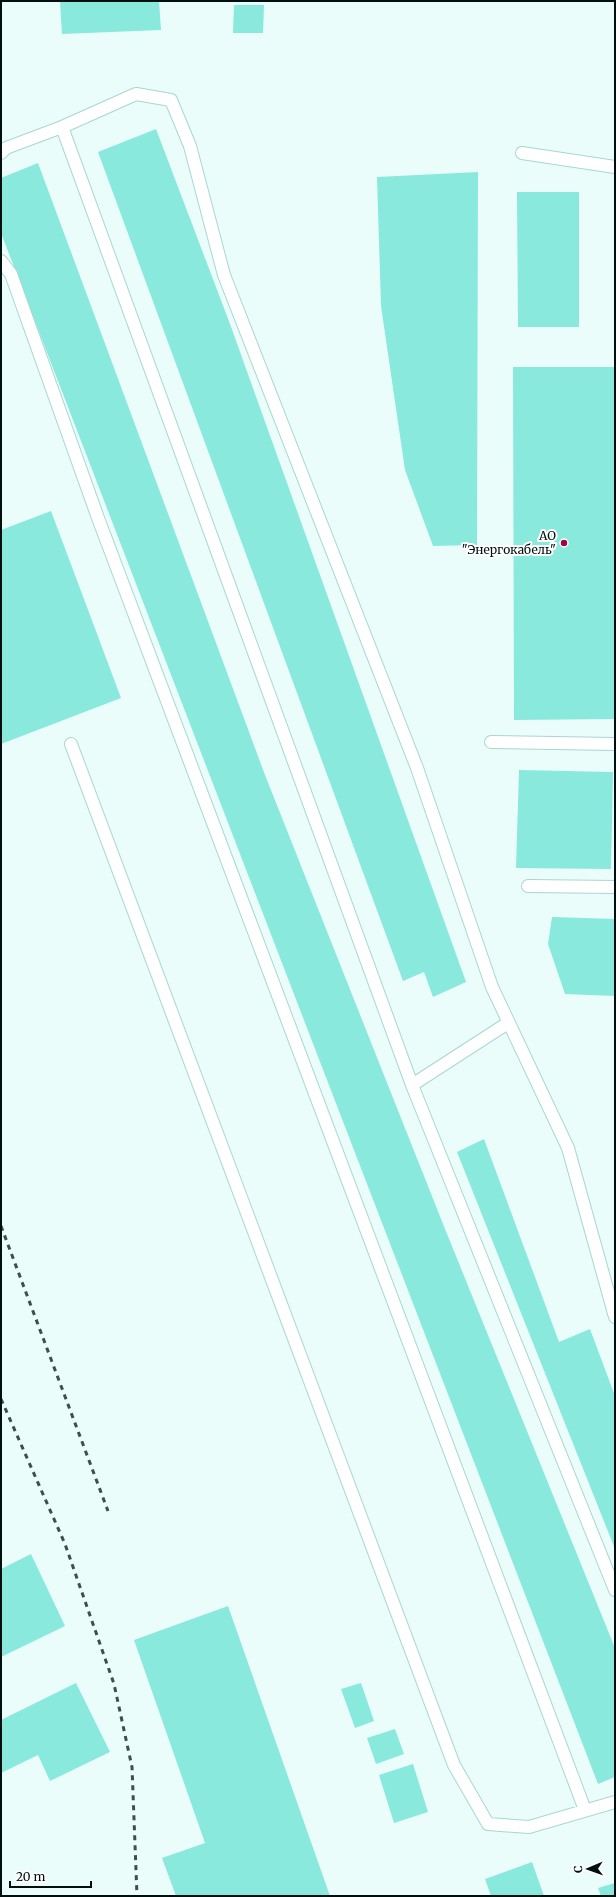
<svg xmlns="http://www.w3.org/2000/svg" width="616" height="1897" font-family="Merriweather,serif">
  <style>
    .building { fill: #89e9dd }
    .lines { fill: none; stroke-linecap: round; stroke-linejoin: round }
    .service-casing { stroke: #a8d7d0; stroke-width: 14 }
    .service { stroke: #fff; stroke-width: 12 }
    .rail { stroke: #3e4e4c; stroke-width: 3; stroke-dasharray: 5 5; stroke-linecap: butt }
    .poi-dot { fill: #a00549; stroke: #fff; stroke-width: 1.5 }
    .labels { text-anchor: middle; stroke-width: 4; stroke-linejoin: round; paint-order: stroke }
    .poi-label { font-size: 12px; fill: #01100e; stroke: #fff; text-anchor: end }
  </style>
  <rect width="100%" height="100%" fill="#eafdfa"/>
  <path class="building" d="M60 1H159L161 30 62 34Z
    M234 5H264L263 33H233Z
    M156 129 230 324 466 982 433 997 424 972 403 981 98 152Z
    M38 163 265 775 445 1229 615 1648V1777L598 1784 1 233V178Z
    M478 172 477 545 433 546 405 470 381 306 377 177Z
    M517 192H579V327H518Z
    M513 367H615V719L514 720Z
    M51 511 121 698 1 744V530Z
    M519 770 613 772 611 869 516 868Z
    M552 917 615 919V996L565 994 548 944Z
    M484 1139 559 1342 590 1329 615 1396V1549L457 1152Z
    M31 1554 65 1626 1 1657V1569Z
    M228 1606 330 1896H176L162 1858 205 1843 134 1640Z
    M76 1683 110 1752 50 1781 38 1755 1 1773V1720Z
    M361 1683 374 1721 355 1728 341 1689Z
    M395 1729 404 1754 376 1764 367 1738Z
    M413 1764 428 1812 394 1823 379 1775Z
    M532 1862 544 1896H491L485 1879Z
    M615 1883V1896H601L598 1888Z"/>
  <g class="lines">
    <defs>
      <path id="service" d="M62 127 412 1085 615 1590
        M1 153 6 148 62 127 136 94 171 100 190 146 224 275 417 768 492 987 568 1148 615 1317
        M522 153 615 167
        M1 261 11 274 98 518 585 1810
        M491 742 615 744
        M71 744 454 1765 488 1824 529 1827 615 1802
        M528 886 615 887
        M412 1085 508 1023"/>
    </defs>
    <use href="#service" class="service-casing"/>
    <use href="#service" class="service"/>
    <path class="rail" d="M1 1226 108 1511
      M1 1399 65 1544 114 1684 132 1767 137 1896"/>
  </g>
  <circle class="poi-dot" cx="564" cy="543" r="4"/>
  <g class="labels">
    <g class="poi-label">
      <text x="556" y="540">АО<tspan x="556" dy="14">"Энергокабель"</tspan></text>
    </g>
  </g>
  <rect width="616" height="1897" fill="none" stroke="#01100e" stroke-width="4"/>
  <g transform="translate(588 1869) rotate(268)" stroke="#ffffff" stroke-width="3" paint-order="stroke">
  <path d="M0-3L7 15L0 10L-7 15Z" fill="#01100e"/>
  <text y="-6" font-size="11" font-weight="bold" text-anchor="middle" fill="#01100e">С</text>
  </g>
  <path d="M10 1881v6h81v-6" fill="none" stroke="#01100e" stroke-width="2"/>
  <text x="16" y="1881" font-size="12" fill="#01100e" stroke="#ffffff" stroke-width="3" paint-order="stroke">20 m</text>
</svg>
